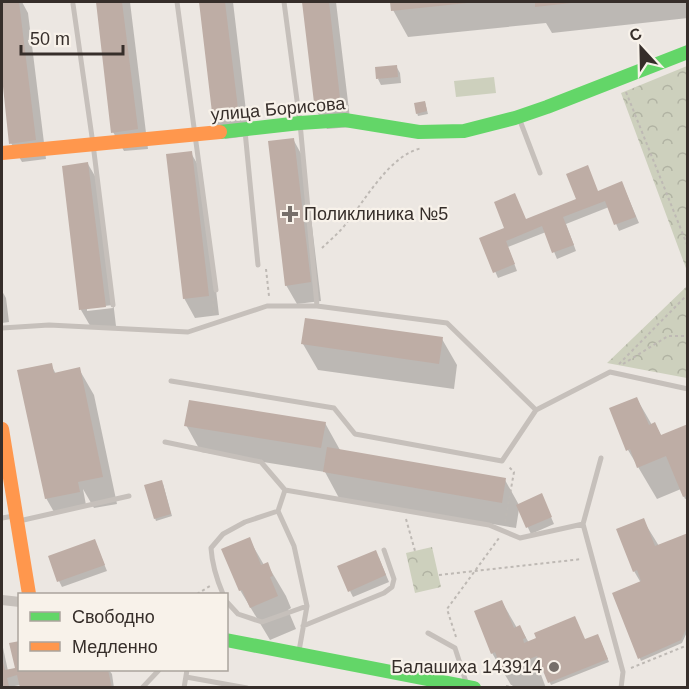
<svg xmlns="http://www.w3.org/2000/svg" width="689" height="689" font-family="Helvetica,sans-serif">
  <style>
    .park { fill: url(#park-crowns) }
    .pitch { fill: #cdd0bd }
    .shadow { fill: #0003; fill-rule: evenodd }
    .building { fill: #beada5 }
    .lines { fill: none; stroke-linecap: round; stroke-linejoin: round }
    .path { stroke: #beb9b4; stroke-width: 2; stroke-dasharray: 3 3; stroke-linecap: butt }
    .lane { stroke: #c6c0bb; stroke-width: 5 }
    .street { stroke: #c6c0bb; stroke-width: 10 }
    .fast { stroke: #63d668; stroke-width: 14 }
    .slow { stroke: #ff974d; stroke-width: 14 }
    .poi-dot { fill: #766f6a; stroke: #f8f2ea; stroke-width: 2 }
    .labels { text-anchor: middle; stroke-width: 4.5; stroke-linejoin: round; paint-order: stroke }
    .street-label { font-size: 18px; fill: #362e2a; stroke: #f8f2ea }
    .poi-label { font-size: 18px; fill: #362e2a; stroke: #f8f2ea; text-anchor: start }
  </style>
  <defs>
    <pattern id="park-crowns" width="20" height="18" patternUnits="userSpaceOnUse" patternTransform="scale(1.5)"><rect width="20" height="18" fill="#cdd0bd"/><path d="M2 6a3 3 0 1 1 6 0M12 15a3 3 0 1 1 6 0" fill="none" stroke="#b1b3a3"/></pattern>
  </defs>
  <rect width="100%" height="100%" fill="#ece7e2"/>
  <path class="park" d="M687 66V271L621 93Z
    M687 286V378L607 363Z
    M432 547 441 587 415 593 406 553Z"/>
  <path class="pitch" d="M494 77 496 93 456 97 454 81Z"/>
  <path class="shadow" d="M2 2H22L28 13 46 159 22 162 11 143 2 65Z
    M97 2H130L148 149 124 151 113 132Z
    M200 2H233L249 136 225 139 214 120Z
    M304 2H336L351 127 327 129 316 110ZM349 105V108L323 111V108Z
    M392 2H688V18L552 33 546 23 408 37 393 10Z
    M396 66 400 73 401 83 381 85 378 79Z
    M425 102 428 114 418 116 417 113Z
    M293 139 304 159 321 301 297 304 286 285Z
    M191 153 202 172 219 315 195 318 184 298Z
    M88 164 99 183 116 326 92 329 81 310ZM113 305V308L87 311V308Z
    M622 183 639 223 619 231 609 207 566 224 576 251 557 259 546 232 508 247 517 271 498 278 481 239Z
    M2 291 6 298 9 322 2 323Z
    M442 339 457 365 454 389 318 370 303 344Z
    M51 365 56 374 79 369 94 395 117 504 94 508 83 489 86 505 54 512 46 498Z
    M637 399 652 425 655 424 662 437 688 426V498L685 499 681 489 657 499 628 450Z
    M325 423 340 450 505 480 519 505 544 501 554 524 531 534 519 509 516 528 339 498 325 472 201 452 186 425Z
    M163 484 172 516 156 521 155 518Z
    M643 520 659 546 688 534V630L682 643 641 661 614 594 641 583 634 571Z
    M249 539 264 565 267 564 286 596 291 608 288 610 296 629 270 640 240 590Z
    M95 541 107 571 62 587 59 581Z
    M379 558 389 582 353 597 350 591Z
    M502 602 517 628 520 627 529 643 585 641 599 638 609 662 551 685 544 670 540 672 546 688H514L512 685H511L492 653Z
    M2 643 8 671 20 670H109L112 674 114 688H21V685L2 688Z"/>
  <path class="building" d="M2 2H19L36 140 9 144 2 77Z
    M96 2H122L138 129 111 133Z
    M199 2H225L239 117 213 121Z
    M302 2H329L341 107 315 111Z
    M390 2H467V3L391 11Z
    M535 2H571V3L535 7Z
    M397 65 398 77 376 79 375 67Z
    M425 101 427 111 416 114 414 103Z
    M294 138 311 282 285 286 268 141Z
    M192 151 209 296 183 299 166 154Z
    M88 162 106 307 79 310 62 166Z
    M588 165 598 191 622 181 636 217 614 225 605 201 563 217 574 245 552 253 542 226 506 241 515 264 493 273 479 238 504 228 494 202 515 193 526 219 576 199 566 174Z
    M305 318 443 337 439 364 301 344Z
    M52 363 54 373 80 367 103 477 78 482 80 492 45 499 17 370Z
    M637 397 649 425 655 422 661 435 688 424V495L683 497 666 456 637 468 630 449 626 451 609 408Z
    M189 400 326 422 321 448 184 426Z
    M327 447 506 478 502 503 323 472Z
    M162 480 171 514 154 519 144 485Z
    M542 493 552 517 526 528 516 505Z
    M644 518 655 546 688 533V625L681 640 638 659 612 593 641 581 637 570 633 572 616 529Z
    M250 537 261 565 268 562 273 576 270 577 278 596 250 608 242 590 239 591 221 549Z
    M95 539 105 565 57 582 48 556Z
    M376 550 386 575 348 592 337 566Z
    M502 600 514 628 520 625 526 638 523 639 524 643 536 638 534 633 575 616 585 639 598 634 608 659 548 683 537 656 502 670 495 652 491 654 474 611Z
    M20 641V670H48V671L53 670H108L112 688H20L17 675 7 678 9 686 2 688V658L5 670 15 668 9 643Z"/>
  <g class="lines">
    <path class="path" d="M626 92 688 247
      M322 248C329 241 338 234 345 225 365 201 389 155 422 148
      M266 269 269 296
      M213 298 214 313
      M619 364 688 294
      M623 364 668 336H688
      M406 519 415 551
      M505 522 514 472 509 467
      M439 575 582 559
      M197 594 210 586
      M456 637 447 609 499 538
      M631 668 688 645
      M506 686 513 688"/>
    <path class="lane" d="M177 2 216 290
      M73 4 93 144 113 305
      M519 118 540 173
      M245 131 258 265
      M317 306 447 323 536 410
      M2 328 49 325 188 332 267 306H317L300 123 284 2
      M171 381 334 408 355 434 502 461 536 410 610 372 688 389
      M165 442 261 462 285 490 489 525 520 538 583 524
      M601 458 583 524 623 672 621 688
      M278 511 294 546 307 606 299 651
      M2 518 14 516
      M19 521 129 496
      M223 594C217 580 212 564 211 548L223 534 245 522 278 511 285 490
      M226 601 238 614 262 622 307 606
      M303 626 384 593 392 587 394 579 384 550
      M428 633 455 648 466 682
      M186 677 247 688
      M142 688 159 670
      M184 688 187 670"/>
    <path class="street" d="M2 600 20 602"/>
    <path class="fast" d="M220 132 300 123 345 120 419 132 464 131 515 118 547 107 688 52
      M226 640 474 688"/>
    <path class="slow" d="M2 153 220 132
      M2 429 29 594"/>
  </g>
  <g class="poi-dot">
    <path d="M287 205h6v6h6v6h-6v6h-6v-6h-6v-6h6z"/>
    <circle cx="554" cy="667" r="6"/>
  </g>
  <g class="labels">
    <g class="street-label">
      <text transform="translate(278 109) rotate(-5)" y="6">улица Борисова</text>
    </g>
    <g class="poi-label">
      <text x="304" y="220">Поликлиника №5</text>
      <text x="542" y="673" text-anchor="end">Балашиха 143914</text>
    </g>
  </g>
  <rect width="689" height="689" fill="none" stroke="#362e2a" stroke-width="6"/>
  <rect x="18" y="593" width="210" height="78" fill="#f8f2ea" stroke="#aaa49d" stroke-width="1.5"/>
  <rect x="30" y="612" width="30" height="9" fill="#63d668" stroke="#aaa49d" stroke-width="1.5"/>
  <text x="72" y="623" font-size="18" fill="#362e2a">Свободно</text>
  <rect x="30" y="642" width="30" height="9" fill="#ff974d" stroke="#aaa49d" stroke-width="1.5"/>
  <text x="72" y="653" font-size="18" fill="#362e2a">Медленно</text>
  <g transform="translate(641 48) rotate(338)" stroke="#f8f2ea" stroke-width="4.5" paint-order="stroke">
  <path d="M0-4.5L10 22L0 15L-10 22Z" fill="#362e2a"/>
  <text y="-9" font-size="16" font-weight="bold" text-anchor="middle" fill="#362e2a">С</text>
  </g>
  <path d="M21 45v9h102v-9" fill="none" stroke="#362e2a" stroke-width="3"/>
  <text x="30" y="45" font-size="18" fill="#362e2a" stroke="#f8f2ea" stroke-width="4.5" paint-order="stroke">50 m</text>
</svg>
